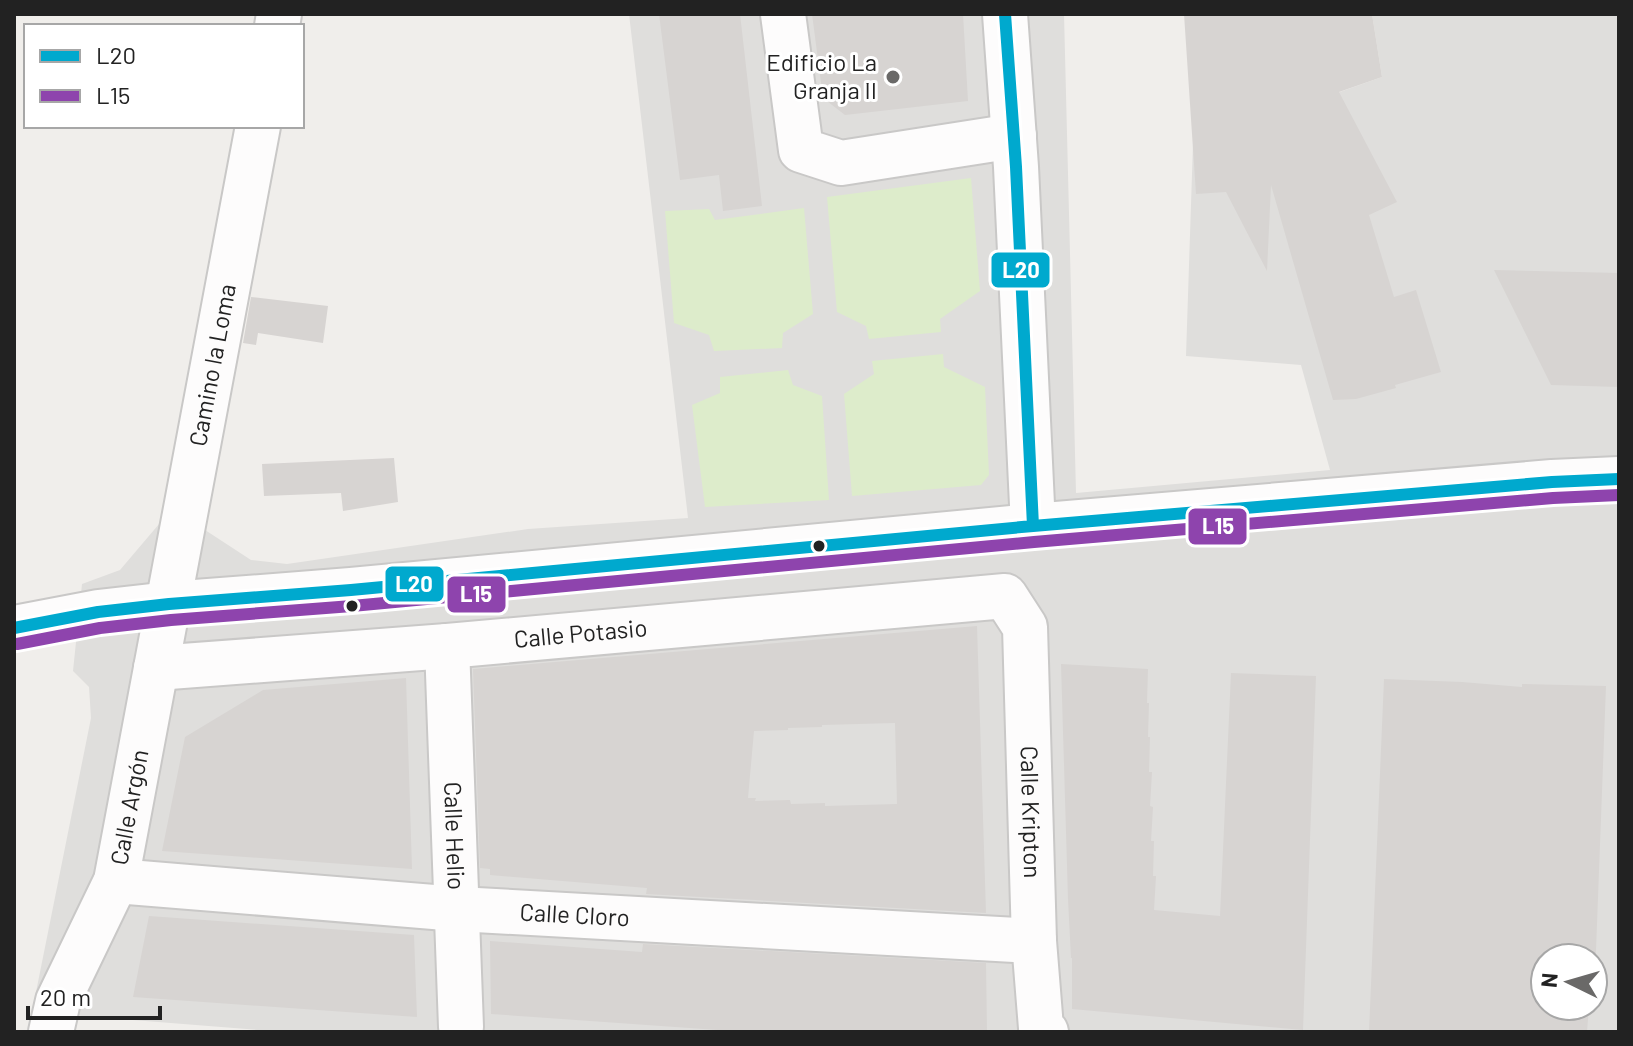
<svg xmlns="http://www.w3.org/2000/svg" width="1633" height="1046" font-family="Barlow,sans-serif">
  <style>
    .residential { fill: #dfdedc; fill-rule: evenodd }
    .grass { fill: #ddeccb }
    .building { fill: #d7d4d2; fill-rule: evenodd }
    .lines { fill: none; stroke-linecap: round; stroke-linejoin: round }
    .minor-casing { stroke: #c9c8c7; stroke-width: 48 }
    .minor { stroke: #fdfcfc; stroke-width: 44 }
    .bus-1-casing { stroke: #fff; stroke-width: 18 }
    .bus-2-casing { stroke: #fff; stroke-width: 18 }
    .bus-1 { stroke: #00a9ce; stroke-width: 12 }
    .bus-2 { stroke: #8e44ad; stroke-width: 12 }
    .poi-dot { fill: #6a6968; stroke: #fff; stroke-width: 3 }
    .bus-dot { fill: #222; stroke: #fff; stroke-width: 3 }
    .labels { text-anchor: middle; stroke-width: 6; stroke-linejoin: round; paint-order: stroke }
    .poi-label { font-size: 24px; fill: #222; stroke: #fff; text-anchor: end }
    .street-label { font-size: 24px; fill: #222; stroke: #fff }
    .line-badge { stroke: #fff; stroke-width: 3 }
    .badge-label { font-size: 22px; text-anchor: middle; font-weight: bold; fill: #fff }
  </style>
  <rect width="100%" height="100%" fill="#f0eeeb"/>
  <path class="residential" d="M629 14H1064L1076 493 1330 470 1301 365 1186 356 1193 144 1382 77 1372 14H1619V1032H283L32 1012 91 718 89 687 73 671 82 584 120 570 165 517 202 528 251 560 287 564 528 529 688 518ZM1545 958H1593V1006H1545Z"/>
  <path class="grass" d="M971 178 980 291 940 319 941 332 869 339 866 326 837 312 827 197Z
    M804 208 813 314 783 333 782 348 714 351 709 335 674 323 665 211 709 209 715 220Z
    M943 354 944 367 985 387 989 475 981 485 852 496 844 394 874 374 872 361Z
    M788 370 793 385 822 396 829 500 705 507 692 405 720 393V377Z"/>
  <path class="building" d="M659 14H740L762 206 723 211 719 175 680 180Z
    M812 14H963L968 101 845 115 823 98Z
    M1184 14H1372L1382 77 1339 92 1397 202 1369 215 1394 297 1416 290 1441 372 1395 385 1396 388 1356 399 1333 400 1271 185 1267 271 1226 192 1196 194Z
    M1494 270 1619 273V387L1551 385Z
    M251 297 328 306 323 343 258 333 256 345 243 343Z
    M394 458 398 502 343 511 341 493 264 496 262 464Z
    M977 626 986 913 646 894 647 888 490 875V869L480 868 473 669ZM895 723 897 804 825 806V803L791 804 790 800 755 801 756 798H748L754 731 788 730V728L822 727V725Z
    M1061 664 1148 669 1147 703H1149L1148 737H1150L1149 772H1152L1150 806 1153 807 1151 841H1154L1153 876H1156L1154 910 1220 916 1231 673 1316 676 1303 1030 1072 1009V958H1071L1068 899Z
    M406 678 412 869 162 851 185 737 263 690Z
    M1384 679 1462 682 1522 687V684L1606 686 1594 1003 1593 958H1545V1006H1589L1587 1032H1369Z
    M149 916 414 935 417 1017 133 997Z
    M490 941 642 952 643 944 986 963 987 1032H746L491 1014Z"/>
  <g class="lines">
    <defs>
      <g id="minor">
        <path d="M783 14 801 150 841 163 1014 136"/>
        <path d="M1005 14 1016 167 1033 526"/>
        <path d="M277 26 279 14"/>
        <path d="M14 628 98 612 169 604 351 590 1033 526 1552 482 1619 479"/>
        <path id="s1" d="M447 646 461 1027"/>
        <path id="s2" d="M156 668 447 646 1005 596 1025 627 1034 941 1041 1028 1046 1032"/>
        <path id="s3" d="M116 881 458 909 1034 941"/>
        <path id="s4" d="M51 1032 58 1001 116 881 258 126"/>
      </g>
    </defs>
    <use href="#minor" class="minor-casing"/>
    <use href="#minor" class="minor"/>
    <defs>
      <path id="bus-1" d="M1005 14 1016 167 1033 526
        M14 628 98 612 169 604 351 590 1033 526 1552 482 1619 479"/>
      <path id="bus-2" d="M17 644 100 628 171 620 352 606 1034 542 1553 498 1619 495"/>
    </defs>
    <use href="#bus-1" class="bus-1-casing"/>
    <use href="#bus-2" class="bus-2-casing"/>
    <use href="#bus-1" class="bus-1"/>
    <use href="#bus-2" class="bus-2"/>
  </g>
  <circle class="poi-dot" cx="893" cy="77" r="8"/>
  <g class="bus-dot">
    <circle cx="819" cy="546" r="7"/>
    <circle cx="352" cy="606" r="7"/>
  </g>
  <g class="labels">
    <g class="poi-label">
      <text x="877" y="71">Edificio La<tspan x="877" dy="28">Granja II</tspan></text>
    </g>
    <g class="street-label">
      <text dy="8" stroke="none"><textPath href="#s4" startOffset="690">Camino la Loma</textPath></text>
      <text dy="8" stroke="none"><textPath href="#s2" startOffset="426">Calle Potasio</textPath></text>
      <text dy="8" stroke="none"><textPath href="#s4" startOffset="240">Calle Argón</textPath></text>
      <text dy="8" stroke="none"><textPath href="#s2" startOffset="1074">Calle Kripton</textPath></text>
      <text dy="8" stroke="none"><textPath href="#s1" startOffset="190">Calle Helio</textPath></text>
      <text dy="8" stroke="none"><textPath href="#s3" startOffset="460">Calle Cloro</textPath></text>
    </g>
  </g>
  <g class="line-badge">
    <rect x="990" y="251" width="61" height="38" rx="8" fill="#00a9ce"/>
    <rect x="1187" y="507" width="61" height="39" rx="8" fill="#8e44ad"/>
    <rect x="384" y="565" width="61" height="38" rx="8" fill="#00a9ce"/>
    <rect x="446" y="575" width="61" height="39" rx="8" fill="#8e44ad"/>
  </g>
  <g class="badge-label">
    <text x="1021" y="278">L20</text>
    <text x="1218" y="534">L15</text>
    <text x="414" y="592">L20</text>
    <text x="476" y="602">L15</text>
  </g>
  <rect width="1633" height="1046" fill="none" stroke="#222222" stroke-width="32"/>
  <rect x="24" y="24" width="280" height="104" fill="#ffffff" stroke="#a7a7a7" stroke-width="2"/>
  <rect x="40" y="50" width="40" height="12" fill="#00a9ce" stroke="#a7a7a7" stroke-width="2"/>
  <text x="96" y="64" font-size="24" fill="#222222">L20</text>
  <rect x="40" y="90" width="40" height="12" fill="#8e44ad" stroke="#a7a7a7" stroke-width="2"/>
  <text x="96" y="104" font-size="24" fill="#222222">L15</text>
  <g transform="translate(1569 982) rotate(275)"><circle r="38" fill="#ffffff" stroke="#a7a7a7" stroke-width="2"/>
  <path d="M0-6L14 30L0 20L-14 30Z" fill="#6a6968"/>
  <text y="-12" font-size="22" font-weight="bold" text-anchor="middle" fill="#222222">N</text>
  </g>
  <path d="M28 1006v12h132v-12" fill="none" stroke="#222222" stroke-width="4"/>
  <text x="40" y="1006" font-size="24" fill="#222222" stroke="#ffffff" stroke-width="6" paint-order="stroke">20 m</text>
</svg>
